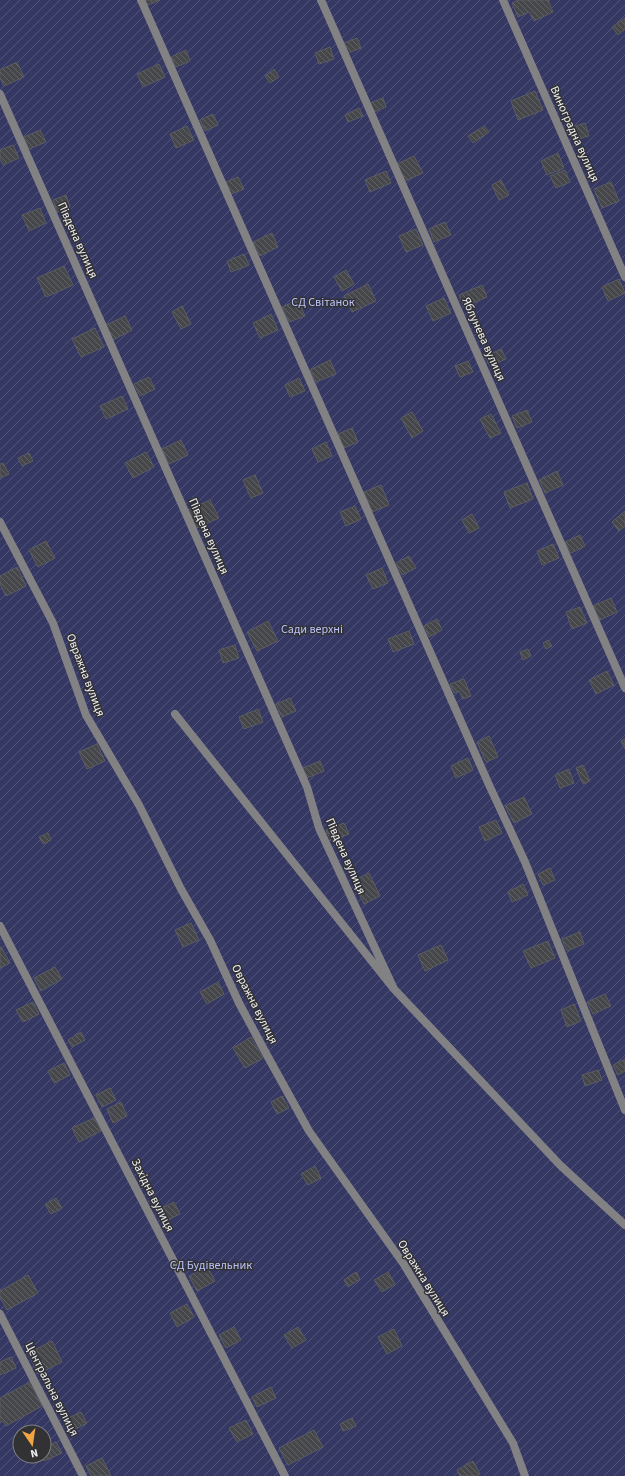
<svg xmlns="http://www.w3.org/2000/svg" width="625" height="1476" font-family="'Source Sans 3',sans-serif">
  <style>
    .garden { fill: url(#garden-furrows); fill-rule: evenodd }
    .building { fill: url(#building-back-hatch); stroke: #5c5d60 }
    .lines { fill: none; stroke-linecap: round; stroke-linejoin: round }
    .lane { stroke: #828284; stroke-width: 8 }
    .labels { text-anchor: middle; stroke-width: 3; stroke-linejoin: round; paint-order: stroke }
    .street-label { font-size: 12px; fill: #f2f2f4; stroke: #323235 }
    .park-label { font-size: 12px; fill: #bac2fd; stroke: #323235 }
  </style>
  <defs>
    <pattern id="garden-furrows" width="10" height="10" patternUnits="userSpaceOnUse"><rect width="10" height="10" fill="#353863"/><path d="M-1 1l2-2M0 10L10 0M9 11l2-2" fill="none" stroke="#53557a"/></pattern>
    <pattern id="building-back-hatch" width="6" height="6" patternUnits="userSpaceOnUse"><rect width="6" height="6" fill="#46474a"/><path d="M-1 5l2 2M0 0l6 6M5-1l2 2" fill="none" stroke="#616265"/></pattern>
  </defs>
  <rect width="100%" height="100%" fill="#323235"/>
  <path class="garden" d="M0 0H625V1476H0ZM20 1432H44V1456H20Z"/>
  <path class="building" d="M145 0H160L148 5Z
    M518 0H548L553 12 534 21 529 12 518 17 512 3Z
    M625 18V29L618 35 612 27Z
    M357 38 361 48 348 53 344 43Z
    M330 47 334 59 319 64 315 53Z
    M186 50 190 61 176 67 171 57Z
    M17 62 24 77 4 86 0 78V70Z
    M159 64 165 77 143 87 137 74Z
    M274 69 279 77 270 83 265 76Z
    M535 91 543 110 518 120 511 101Z
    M383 98 386 107 374 112 370 103Z
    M359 108 363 116 348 122 345 115Z
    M213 114 218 125 205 131 200 120Z
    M585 123 589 136 573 140 569 128Z
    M187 126 194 140 176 148 170 134Z
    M484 126 489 132 473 143 468 136Z
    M40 130 46 142 29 149 24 137Z
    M13 145 19 158 3 165 0 159V150Z
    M558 153 564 168 547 175 541 161Z
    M414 156 423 173 405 181 397 164Z
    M565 170 570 182 556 188 550 176Z
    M386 171 391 183 370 192 365 180Z
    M238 177 244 189 231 194 226 182Z
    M501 180 509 195 499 200 492 185Z
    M611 182 619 201 602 208 594 189Z
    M66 195 70 207 57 212 53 200Z
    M40 208 46 223 29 231 22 215Z
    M445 222 451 235 434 242 429 229Z
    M416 229 423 245 406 252 399 236Z
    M272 233 278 247 260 256 253 242Z
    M244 254 249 265 231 272 227 261Z
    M64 266 73 285 46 297 37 278Z
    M346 270 354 284 342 291 334 277Z
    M619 279 625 293 608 301 602 287Z
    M368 284 376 301 352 312 344 296Z
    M482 285 487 297 464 307 459 295Z
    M444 298 451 313 433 321 426 306Z
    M298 300 305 316 289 322 282 307Z
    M182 306 191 324 181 329 172 312Z
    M271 314 278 330 260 338 253 323Z
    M125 316 132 330 113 340 106 325Z
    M95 328 104 347 81 357 72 339Z
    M501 349 506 359 490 366 485 357Z
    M330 360 336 374 316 382 310 370Z
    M468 361 473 372 460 377 455 366Z
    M149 377 155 389 140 396 134 384Z
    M299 378 305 391 290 397 285 385Z
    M122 396 128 409 106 419 100 406Z
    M527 410 532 422 517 428 512 416Z
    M412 412 423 431 412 438 401 418Z
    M491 414 501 433 490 438 480 419Z
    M352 428 358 442 344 448 338 434Z
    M181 440 188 455 169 464 162 449Z
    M326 442 332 456 318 462 312 449Z
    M146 452 154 467 133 478 125 463Z
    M29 453 33 461 22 466 18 458Z
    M3 463 9 474 0 478V464Z
    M557 471 563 485 545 493 539 480Z
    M255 475 263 493 251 498 243 480Z
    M527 483 533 499 510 508 504 492Z
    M381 485 389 505 372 512 364 492Z
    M210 500 219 518 197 528 188 510Z
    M355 506 361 519 346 526 340 512Z
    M625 511V526L619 531 612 522Z
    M472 514 479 528 469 533 462 520Z
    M580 535 585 546 571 553 565 542Z
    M46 541 55 558 38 567 29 550Z
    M553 544 559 558 542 565 537 551Z
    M409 556 416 568 402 575 396 563Z
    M17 567 26 586 6 596 0 584V576Z
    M382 568 388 583 373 589 366 575Z
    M611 598 617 612 600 620 593 606Z
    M580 607 587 623 572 629 566 612Z
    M437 619 442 630 429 637 424 626Z
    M268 621 278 641 257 651 247 632Z
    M409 631 414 644 393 652 388 639Z
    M548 640 552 646 546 649 543 643Z
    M235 645 239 658 223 663 219 650Z
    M528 649 531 656 523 660 520 652Z
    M607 671 614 685 596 694 589 680Z
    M464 679 471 696 463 699 459 691 454 693 450 684Z
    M290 698 296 711 282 717 276 704Z
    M258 709 263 722 244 729 239 717Z
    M489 736 498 757 486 762 477 742Z
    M625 739V749L621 741Z
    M97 744 105 761 87 769 79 752Z
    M468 758 473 770 456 778 451 766Z
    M320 761 324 771 307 778 303 768Z
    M583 765 590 781 583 784 576 768Z
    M569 769 574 783 560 788 555 775Z
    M524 797 532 814 514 823 505 806Z
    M496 820 502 833 485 841 479 827Z
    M344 823 349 834 331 841 326 830Z
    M48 833 51 840 43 844 39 837Z
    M550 868 555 880 543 885 538 874Z
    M369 873 380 896 364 904 353 881Z
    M523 884 528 895 512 902 508 892Z
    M191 923 199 940 183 947 175 930Z
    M580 932 584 944 567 951 562 939Z
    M548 941 555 958 531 968 523 951Z
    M441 945 448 960 425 971 418 955Z
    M0 947H1L10 963 0 968Z
    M55 967 62 979 41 991 34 978Z
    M218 982 224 994 207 1004 200 992Z
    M605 994 611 1006 593 1014 587 1002Z
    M33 1002 39 1014 23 1022 16 1010Z
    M574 1004 581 1021 567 1027 561 1010Z
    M81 1032 85 1040 72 1047 68 1040Z
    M251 1037 263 1058 245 1068 233 1048Z
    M625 1059V1071L618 1075 613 1065Z
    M64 1063 70 1075 54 1083 48 1071Z
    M598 1070 602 1080 585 1086 582 1075Z
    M110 1088 116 1100 102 1107 96 1095Z
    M282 1096 289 1108 277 1114 271 1102Z
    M121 1102 127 1116 113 1123 107 1109Z
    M94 1118 101 1131 79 1142 72 1128Z
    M315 1166 321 1178 308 1185 301 1174Z
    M56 1198 62 1208 51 1214 45 1204Z
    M174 1202 180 1214 163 1222 158 1210Z
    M207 1266 215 1281 197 1291 189 1276Z
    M356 1272 360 1279 348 1287 344 1280Z
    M388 1272 395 1284 382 1292 374 1280Z
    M28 1275 38 1293 7 1310 0 1297V1291Z
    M187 1304 194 1317 177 1327 170 1313Z
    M234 1327 241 1340 226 1348 219 1335Z
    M298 1327 306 1340 292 1348 284 1335Z
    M394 1329 402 1346 387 1354 378 1337Z
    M52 1341 62 1362 38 1374 28 1353Z
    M11 1357 16 1368 0 1375V1362Z
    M30 1382 42 1406 6 1426 3 1421 0 1423V1398Z
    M271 1387 276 1398 257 1407 252 1397Z
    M81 1412 87 1423 70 1432 64 1420Z
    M352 1418 356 1426 343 1431 340 1424Z
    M246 1420 253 1434 237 1442 229 1428Z
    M314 1430 323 1447 288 1465 279 1448Z
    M56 1442 62 1453 44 1461 42 1456H44V1448Z
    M102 1458 111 1476H91L86 1466Z
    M473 1461 480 1474 477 1476H460L457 1470Z"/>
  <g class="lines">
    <path class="lane" d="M141 0 490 787 525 862 625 1110
      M321 0 625 688
      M503 0 625 277
      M0 94 307 787 319 828 394 989
      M0 522 53 623 86 715 139 805 181 889 210 940 239 1003 268 1057 309 1131 403 1263 513 1443 525 1476
      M175 714 394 989 560 1165 625 1225
      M0 926 285 1476
      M0 1314 83 1476"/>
  </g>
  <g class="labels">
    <g class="street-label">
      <text transform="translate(575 134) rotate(66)" y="4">Виноградна вулиця</text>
      <text transform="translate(78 240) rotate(66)" y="4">Південа вулиця</text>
      <text transform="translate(484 339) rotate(66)" y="4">Яблунева вулиця</text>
      <text transform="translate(209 536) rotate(66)" y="4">Південа вулиця</text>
      <text transform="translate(86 675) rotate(69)" y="4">Овражна вулиця</text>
      <text transform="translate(346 856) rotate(66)" y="4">Південа вулиця</text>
      <text transform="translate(255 1004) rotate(63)" y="4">Овражна вулиця</text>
      <text transform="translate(153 1195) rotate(63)" y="4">Західна вулиця</text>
      <text transform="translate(424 1278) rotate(58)" y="4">Овражна вулиця</text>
      <text transform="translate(52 1389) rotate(63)" y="4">Центральна вулиця</text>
    </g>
    <g class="park-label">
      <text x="323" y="306">СД Світанок</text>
      <text x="312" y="633">Сади верхні</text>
      <text x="211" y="1269">СД Будівельник</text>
    </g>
  </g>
  <g transform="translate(32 1444) rotate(167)"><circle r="19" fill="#323235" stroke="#7f7f81"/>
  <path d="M0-3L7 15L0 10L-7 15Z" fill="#f3a442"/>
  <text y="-6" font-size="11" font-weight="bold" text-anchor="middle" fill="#f2f2f4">N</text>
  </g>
</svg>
